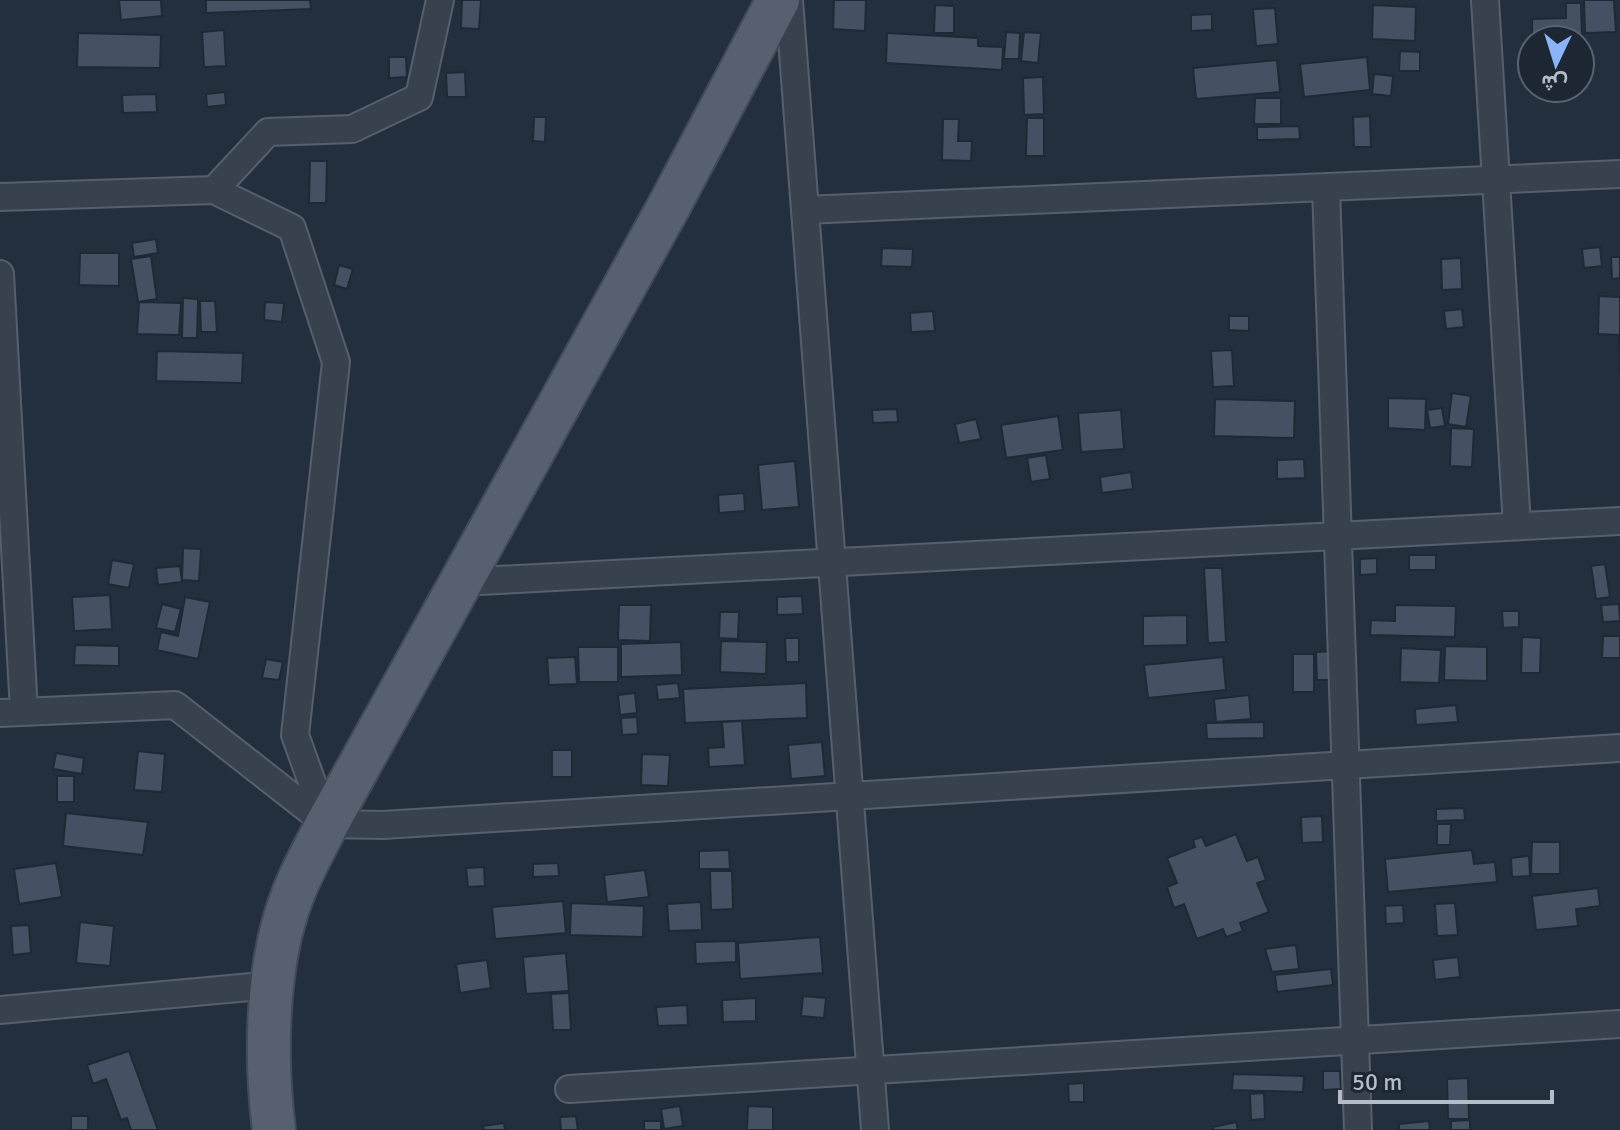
<svg xmlns="http://www.w3.org/2000/svg" width="1620" height="1130" font-family="Signika,Vazirmatn,sans-serif">
  <style>
    .building { fill: #455162; stroke: #1f2835; stroke-width: 2 }
    .lines { fill: none; stroke-linecap: round; stroke-linejoin: round }
    .minor-casing { stroke: #565f6c; stroke-width: 30 }
    .primary-casing { stroke: #414a57; stroke-width: 46 }
    .minor { stroke: #38414e; stroke-width: 26 }
    .primary { stroke: #56606e; stroke-width: 42 }
  </style>
  <rect width="100%" height="100%" fill="#242f3e"/>
  <path class="building" d="M119 0H161L162 16 121 20Z
    M206 0H310L311 9 206 13Z
    M462 0H481L479 29 461 28Z
    M834 0H866L865 31 833 29Z
    M1584 0H1614L1616 32 1585 33Z
    M1566 3H1581L1582 36 1532 38V19L1566 18Z
    M935 5 954 6V33H934Z
    M1373 5 1416 7 1415 41 1372 39Z
    M1275 8 1278 44 1256 46 1253 9Z
    M1212 14V30L1191 31V15Z
    M224 30 226 66 204 67 202 32Z
    M1006 32 1020 33 1019 59H1004Z
    M1024 32 1041 33 1038 63 1021 61Z
    M78 33 161 35 160 68 77 67Z
    M887 33 978 38V46L1003 47 1002 70 886 63Z
    M1400 51 1420 52V71H1399Z
    M389 57H406L407 77 389 78Z
    M1367 57 1370 90 1304 97 1300 64Z
    M1277 60 1280 92 1196 99 1193 68Z
    M465 72 466 97H447L446 73Z
    M1374 74 1393 76 1391 96 1372 94Z
    M1043 77 1044 114 1024 115 1023 78Z
    M225 92 226 105 207 107 206 94Z
    M156 94 157 112 123 113 122 95Z
    M1255 98H1281V124H1254Z
    M1370 116 1371 147H1354L1353 117Z
    M534 117H546L545 142 533 141Z
    M1027 118H1044V156H1026Z
    M943 119H959L958 141H972L971 161 942 160Z
    M1299 126 1300 139 1257 140V127Z
    M310 161H327L326 203H309Z
    M156 239 158 253 134 257 132 243Z
    M1600 247 1602 266 1584 268 1582 249Z
    M882 248 913 249 912 267 881 266Z
    M80 253H119V286L79 285Z
    M151 256 157 299 138 302 131 259Z
    M1611 257H1620V278L1612 279Z
    M1461 258 1462 289 1442 290 1441 259Z
    M339 265 353 269 347 289 334 285Z
    M1599 296 1620 297V374L1619 335 1598 334Z
    M183 298 198 299 197 338H182Z
    M200 301H215L217 332H201Z
    M139 302 181 303 179 335 137 334Z
    M265 302 284 303 282 322 264 320Z
    M1462 309 1464 327 1446 329 1444 311Z
    M933 311 935 331 911 332 910 313Z
    M1229 316H1249V331L1229 330Z
    M1232 350 1234 386 1213 387 1211 351Z
    M157 351 243 353 242 383 156 381Z
    M1452 393 1471 396 1466 427 1448 424Z
    M1388 398 1426 399 1425 430 1388 428Z
    M1215 399 1295 401 1294 438 1214 436Z
    M1442 408 1445 426 1430 428 1427 410Z
    M897 409 898 422 873 423 872 410Z
    M1121 410 1124 449 1081 452 1078 413Z
    M1058 416 1063 450 1006 458 1001 425Z
    M976 419 981 439 959 443 955 424Z
    M1451 428 1474 429 1472 467 1450 466Z
    M1046 455 1050 479 1031 482 1027 458Z
    M1304 459 1305 478 1277 479V460Z
    M795 461 799 507 762 510 758 465Z
    M1131 472 1133 489 1102 493 1100 477Z
    M744 493 745 511 719 513 718 495Z
    M183 548 201 549 199 581 182 580Z
    M1409 555H1436V570H1409Z
    M1377 558V574L1360 575V559Z
    M112 560 134 564 129 588 108 584Z
    M1605 564 1610 597 1596 599 1591 566Z
    M180 566 182 582 158 585 156 568Z
    M1204 568H1222L1226 642 1208 643Z
    M110 595 112 629 74 631 72 597Z
    M802 596 803 614 777 615V597Z
    M185 597 210 602 198 659 157 650 161 632 178 636Z
    M162 604 181 609 175 632 156 628Z
    M1619 604 1620 621 1603 622 1601 605Z
    M619 605H651L650 641 618 640Z
    M1395 605 1456 606 1455 637 1370 635 1371 620 1395 621Z
    M1502 611H1519V627L1503 628Z
    M720 612H739L738 639 719 638Z
    M1187 615V645L1143 646V616Z
    M1603 636H1620V658H1602Z
    M1522 637 1541 638 1540 673H1521Z
    M785 638H799V662H786Z
    M721 641 767 642 766 674 720 672Z
    M681 642 682 675 621 677V644Z
    M75 645 119 646V666L74 665Z
    M1445 646 1487 647V681L1444 680Z
    M578 647H618V682H579Z
    M1401 648 1441 650 1439 683 1400 682Z
    M1332 651 1333 680H1317L1316 652Z
    M1293 654H1314V692H1293Z
    M575 657 577 684 549 685 547 658Z
    M1223 657 1226 690 1148 698 1144 665Z
    M266 659 283 662 279 680 262 678Z
    M678 683 680 698 658 700 656 685Z
    M806 683 807 718 685 723 683 689Z
    M635 693 637 713 620 715 618 695Z
    M1249 695 1251 719 1216 722 1214 699Z
    M1456 705 1458 722 1416 725 1415 709Z
    M637 717 638 734 622 735 621 718Z
    M742 721 745 765 709 767 708 748 724 747 722 722Z
    M1264 722V738L1207 739 1206 723Z
    M822 742 825 776 791 779 788 745Z
    M552 750H572V777H552Z
    M138 751 165 754 162 792 134 790Z
    M56 753 84 758 82 774 53 769Z
    M642 754 670 755 668 786 641 785Z
    M57 776H74V802H57Z
    M1464 808 1465 820 1436 821V809Z
    M66 813 148 822 143 855 63 846Z
    M1322 816 1323 842 1302 843 1301 817Z
    M1437 824H1451L1450 845H1437Z
    M1236 834 1247 861 1258 857 1266 880 1257 883 1269 912 1240 923 1243 931 1226 937 1223 929 1197 939 1184 904 1174 908 1167 887 1177 883 1167 858 1195 847 1193 840 1202 837 1206 846Z
    M1532 842H1560V874H1531Z
    M729 850 730 869H699V851Z
    M1472 850 1474 864 1495 862 1497 882 1388 892 1385 859Z
    M1529 856 1530 876 1512 877 1511 858Z
    M56 863 62 897 19 904 14 869Z
    M558 863 559 876 533 877V864Z
    M484 867 485 886 468 887 466 868Z
    M645 870 649 897 607 902 604 875Z
    M710 871H732L733 909 711 910Z
    M1598 888 1600 906 1576 909 1578 926 1536 930 1532 896Z
    M563 901 566 933 495 939 492 907Z
    M701 902 702 930 669 931 667 904Z
    M571 903 644 906 643 937 570 935Z
    M1455 903 1458 935 1437 936 1435 904Z
    M1403 905 1404 923 1386 924 1385 906Z
    M80 922 114 926 110 966 76 963Z
    M29 925 31 953 13 955 11 926Z
    M820 937 823 973 740 979 738 943Z
    M736 941V962L696 964 695 942Z
    M1296 945 1299 969 1272 972 1265 949Z
    M566 953 569 991 526 994 523 957Z
    M1458 957 1460 977 1435 980 1433 960Z
    M487 960 491 988 460 993 456 964Z
    M1331 969 1333 985 1277 992 1275 975Z
    M569 993 571 1030H553L551 994Z
    M803 996 826 998 824 1018 801 1016Z
    M756 998V1021L723 1022 722 1000Z
    M687 1005 688 1025 658 1026 656 1007Z
    M129 1051 158 1130H131L127 1118 121 1120 106 1079 93 1084 87 1065Z
    M1323 1071H1340L1341 1089 1323 1090Z
    M1233 1074 1304 1076 1303 1092 1232 1090Z
    M1468 1078 1469 1119H1448L1447 1079Z
    M1084 1083V1102H1069L1068 1084Z
    M1264 1093 1265 1119 1251 1120 1250 1094Z
    M680 1106 683 1126 664 1129 661 1109Z
    M748 1106 773 1107V1130H747Z
    M71 1116H88V1130H71Z
    M576 1116 578 1130H561L560 1117Z
    M1470 1120V1130H1451V1121Z
    M644 1121H661V1130H644Z
    M1429 1121 1430 1130H1399V1124Z
    M1236 1122 1238 1130H1213V1127Z
    M504 1123 505 1130H484L483 1126Z"/>
  <g class="lines">
    <defs>
      <path id="minor" d="M789 0 875 1130
        M1485 0 1517 526
        M1326 187 1358 1130
        M214 190 268 132 352 129 419 97 440 0
        M0 197 214 190 292 228 336 362 295 735 327 824
        M805 210 1620 174
        M0 274 24 712
        M460 582 1620 521
        M0 713 175 705 327 824 383 825 1620 748
        M0 1010 272 985
        M569 1089 1620 1024"/>
      <path id="primary" d="M274 1130C265 1059 266 964 292 897 301 872 315 848 327 824L669 206 778 0"/>
    </defs>
    <use href="#minor" class="minor-casing"/>
    <use href="#primary" class="primary-casing"/>
    <use href="#minor" class="minor"/>
    <use href="#primary" class="primary"/>
  </g>
  <g transform="translate(1556 64) rotate(184)"><circle r="38" fill="#1d2633" stroke="#59626f" stroke-width="2"/>
  <path d="M0-6L14 30L0 20L-14 30Z" fill="#8ab4f8"/>
  <text y="-12" font-size="22" font-weight="bold" text-anchor="middle" fill="#b4bcc9">ش</text>
  </g>
  <path d="M1340 1090v12h212v-12" fill="none" stroke="#b4bcc9" stroke-width="4"/>
  <text x="1352" y="1090" font-size="24" fill="#b4bcc9" stroke="#1d2633" stroke-width="6" paint-order="stroke">50 m</text>
</svg>
